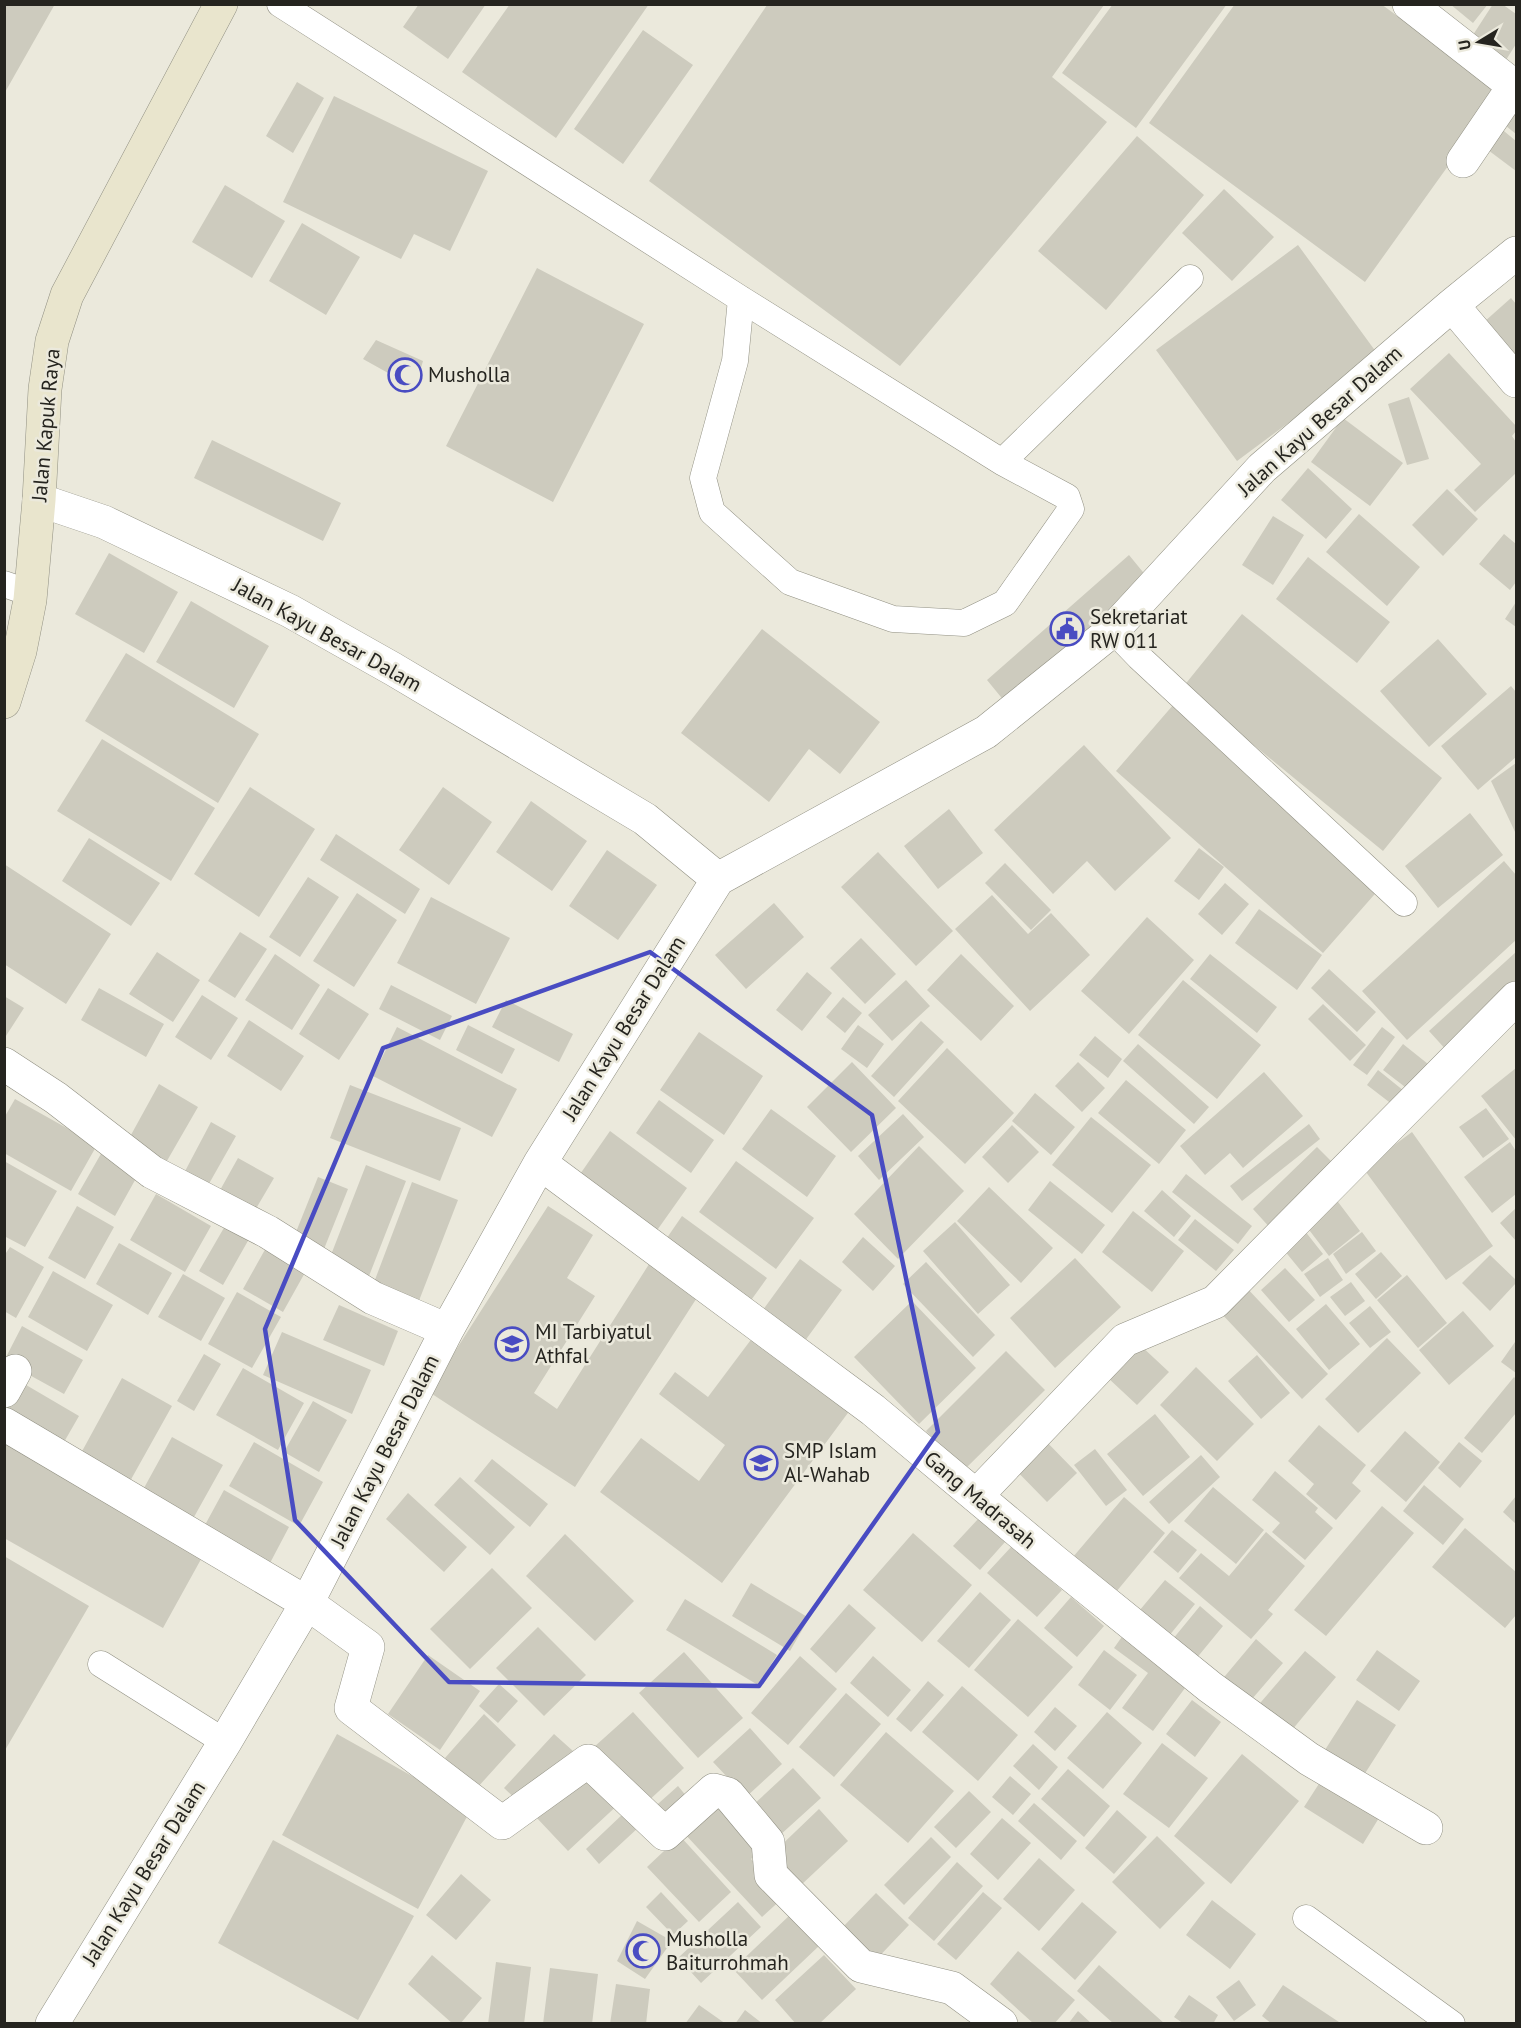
<svg xmlns="http://www.w3.org/2000/svg" width="1521" height="2028" font-family="'PT Sans',sans-serif">
  <style>
    .building { fill: #cdcbbe }
    .lines { fill: none; stroke-linecap: round; stroke-linejoin: round }
    .lane-casing { stroke: #919083; stroke-width: 27 }
    .street-casing { stroke: #919083; stroke-width: 34 }
    .secondary-casing { stroke: #919083; stroke-width: 34 }
    .lane { stroke: #fff; stroke-width: 26 }
    .street { stroke: #fff; stroke-width: 33 }
    .secondary { stroke: #e9e5cd; stroke-width: 33 }
    .marked { fill: none; stroke: #494cc2; stroke-width: 4.5; stroke-linejoin: round }
    .labels { text-anchor: middle; stroke-width: 5; stroke-linejoin: round; paint-order: stroke }
    .poi-label { font-size: 21px; fill: #25241f; stroke: #ebe9dc; text-anchor: start }
    .street-label { font-size: 21px; fill: #25241f; stroke: #ebe9dc }
  </style>
  <rect width="100%" height="100%" fill="#ebe9dc"/>
  <path class="building" d="M4 4H55L4 94Z
    M419 4H486L448 59 403 27Z
    M510 4H649L556 138 462 72Z
    M1113 4H1227L1136 128 1062 73Z
    M1235 4H1381L1501 92 1365 282 1149 123Z
    M1450 4H1488L1473 23Z
    M1493 4H1502L1516 14V44L1501 68 1471 38Z
    M767 5H1104L1052 77 1107 122 900 366 649 181Z
    M643 30 693 65 623 164 574 129Z
    M297 82 324 98 293 153 266 136Z
    M334 96 488 171 450 251 414 234 401 259 283 202Z
    M1516 103V134L1501 122Z
    M1499 127 1516 141V171L1484 147Z
    M1137 136 1204 195 1106 310 1038 251Z
    M225 185 285 221 252 278 192 242Z
    M1224 189 1274 237 1232 281 1182 233Z
    M302 223 360 257 326 315 269 281Z
    M1298 245 1379 356 1237 461 1156 350Z
    M537 268 644 324 553 502 446 446Z
    M1511 298 1516 304V376L1475 330Z
    M376 340 423 361 415 388 363 359Z
    M1449 353 1516 426V431L1512 436 1516 442V473L1475 512 1454 490 1481 464 1410 389Z
    M1409 397 1429 459 1407 465 1388 404Z
    M1343 418 1403 463 1370 506 1311 462Z
    M212 440 341 503 323 541 194 478Z
    M1308 468 1352 509 1326 539 1281 500Z
    M1447 489 1478 519 1443 556 1412 525Z
    M1359 514 1420 567 1387 606 1326 552Z
    M1273 516 1304 535 1273 585 1242 565Z
    M1504 534 1516 544V582L1510 590 1479 564Z
    M109 553 178 592 144 653 75 614Z
    M1129 555 1147 577 1005 702 987 680Z
    M1308 557 1390 622 1357 663 1276 599Z
    M191 601 269 646 234 708 156 662Z
    M1516 602V627L1505 619Z
    M1242 614 1442 778 1383 851 1183 687Z
    M762 629 880 722 840 774 809 749 769 802 681 733Z
    M1438 639 1487 694 1429 747 1380 691Z
    M126 653 259 734 218 803 85 721Z
    M1511 686 1516 692V757L1478 790 1441 746Z
    M1174 704 1381 887 1323 953 1116 771Z
    M102 739 215 808 171 881 57 811Z
    M1084 745 1171 838 1115 891 1087 861 1053 894 994 830Z
    M1516 763V834L1491 781Z
    M250 787 315 829 259 917 194 874Z
    M443 787 492 822 449 885 399 850Z
    M531 801 587 841 552 891 496 852Z
    M949 809 983 853 938 889 904 846Z
    M1470 813 1503 855 1438 908 1405 866Z
    M336 834 420 889 405 914 320 860Z
    M89 838 160 883 131 926 62 881Z
    M1199 848 1224 867 1199 900 1174 881Z
    M607 850 657 885 618 940 569 906Z
    M878 852 953 931 916 966 841 887Z
    M1504 861 1516 875V940L1407 1040 1362 991Z
    M1005 863 1051 910 1031 930 985 883Z
    M4 864 111 934 66 1004 4 964Z
    M308 877 339 897 300 957 269 937Z
    M1225 883 1249 904 1222 935 1198 914Z
    M357 893 397 920 354 987 313 961Z
    M992 895 1028 934 1051 913 1090 955 1030 1011 955 929Z
    M431 897 510 938 476 1004 397 963Z
    M774 903 804 937 746 989 715 955Z
    M1259 909 1322 955 1297 990 1235 943Z
    M1147 917 1194 960 1129 1034 1081 991Z
    M240 932 267 949 235 998 208 981Z
    M861 938 896 974 865 1004 830 968Z
    M157 952 200 980 173 1022 129 994Z
    M1516 952V990L1448 1052 1429 1031Z
    M275 954 320 985 292 1030 245 1000Z
    M961 954 1014 1006 981 1041 927 990Z
    M1210 954 1277 1007 1257 1033 1190 979Z
    M1329 969 1376 1012 1357 1032 1311 988Z
    M807 972 832 993 802 1031 776 1010Z
    M906 980 930 1006 892 1041 868 1015Z
    M1183 980 1261 1045 1217 1099 1138 1035Z
    M391 985 452 1016 440 1040 379 1009Z
    M99 988 164 1024 146 1057 81 1020Z
    M328 988 369 1014 339 1060 299 1034Z
    M202 995 238 1018 211 1060 175 1037Z
    M4 996 24 1008 4 1039Z
    M843 997 862 1013 845 1033 826 1017Z
    M506 1000 573 1034 559 1062 492 1027Z
    M1323 1004 1366 1045 1350 1061 1308 1019Z
    M249 1020 304 1056 281 1091 227 1056Z
    M921 1021 944 1042 894 1097 871 1076Z
    M468 1025 515 1049 502 1074 456 1050Z
    M858 1025 884 1044 867 1068 841 1049Z
    M397 1027 517 1089 492 1137 373 1076Z
    M1382 1027 1395 1037 1367 1075 1353 1065Z
    M699 1032 763 1076 724 1135 660 1090Z
    M1095 1036 1122 1059 1108 1078 1079 1055Z
    M1138 1044 1209 1107 1194 1124 1123 1061Z
    M1403 1044 1428 1064 1409 1090 1383 1070Z
    M947 1048 1014 1113 965 1164 898 1101Z
    M852 1062 896 1108 851 1152 807 1107Z
    M1078 1062 1105 1088 1082 1112 1055 1086Z
    M1516 1068V1140L1481 1096Z
    M1378 1070 1404 1091 1393 1105 1367 1085Z
    M1264 1072 1303 1116 1243 1168 1230 1153 1205 1175 1180 1146Z
    M1126 1080 1186 1130 1159 1164 1098 1113Z
    M159 1084 198 1107 164 1166 126 1144Z
    M350 1085 461 1128 440 1181 330 1138Z
    M1035 1093 1075 1127 1051 1155 1012 1121Z
    M15 1099 97 1145 71 1191 4 1153V1118Z
    M659 1100 714 1140 691 1173 636 1133Z
    M1486 1108 1509 1139 1483 1158 1459 1127Z
    M771 1109 836 1156 807 1197 742 1149Z
    M903 1114 924 1137 879 1180 858 1156Z
    M1091 1117 1151 1165 1112 1213 1052 1165Z
    M211 1122 236 1136 206 1189 183 1175Z
    M1309 1124 1320 1139 1242 1201 1230 1186Z
    M1012 1125 1039 1152 1008 1183 982 1157Z
    M610 1131 687 1188 653 1236 576 1180Z
    M1412 1132 1493 1246 1446 1280 1363 1168Z
    M1510 1142 1516 1151V1194L1492 1213 1464 1177Z
    M919 1146 964 1191 898 1259 854 1214Z
    M1317 1147 1337 1167 1272 1230 1253 1209Z
    M102 1152 139 1173 115 1216 78 1194Z
    M238 1158 274 1178 254 1212 219 1192Z
    M4 1161 57 1191 25 1247 4 1236Z
    M736 1161 814 1218 776 1269 699 1212Z
    M366 1165 406 1181 369 1276 329 1260Z
    M1186 1174 1252 1226 1238 1244 1172 1192Z
    M318 1177 348 1189 324 1249 294 1237Z
    M1050 1181 1105 1225 1082 1254 1028 1210Z
    M412 1182 458 1200 415 1311 370 1293Z
    M989 1187 1053 1248 1021 1283 957 1221Z
    M1162 1190 1191 1216 1174 1237 1144 1211Z
    M156 1194 211 1226 185 1272 130 1240Z
    M1332 1194 1360 1231 1329 1256 1300 1218Z
    M77 1206 114 1227 85 1279 48 1258Z
    M548 1206 593 1235 567 1278 595 1296 534 1393 557 1409 651 1261 700 1293 575 1487 429 1392Z
    M1516 1208V1241L1500 1223Z
    M1133 1211 1184 1251 1152 1292 1102 1252Z
    M682 1216 767 1278 744 1310 660 1248Z
    M1195 1219 1234 1250 1216 1271 1178 1240Z
    M955 1222 1010 1285 978 1314 923 1251Z
    M225 1226 249 1239 223 1285 199 1271Z
    M1301 1226 1323 1254 1302 1272 1279 1244Z
    M1362 1232 1376 1251 1346 1274 1333 1254Z
    M863 1237 895 1266 873 1291 842 1262Z
    M119 1243 172 1273 148 1315 96 1284Z
    M267 1246 307 1269 283 1312 243 1289Z
    M10 1247 44 1267 16 1318 4 1311V1256Z
    M1381 1252 1402 1276 1376 1299 1355 1274Z
    M1490 1255 1516 1280V1283L1490 1311 1462 1283Z
    M1075 1258 1121 1307 1055 1368 1010 1318Z
    M1328 1258 1343 1280 1320 1297 1304 1274Z
    M800 1259 842 1290 799 1349 757 1318Z
    M926 1262 995 1335 973 1357 903 1284Z
    M1285 1268 1315 1300 1289 1322 1261 1290Z
    M53 1271 113 1305 87 1351 28 1317Z
    M183 1274 225 1298 201 1341 158 1317Z
    M1407 1275 1447 1323 1418 1348 1377 1300Z
    M1351 1282 1365 1301 1345 1316 1330 1297Z
    M1245 1286 1328 1374 1302 1399 1219 1311Z
    M237 1292 281 1317 252 1368 208 1344Z
    M912 1301 976 1368 919 1424 854 1357Z
    M1326 1304 1360 1344 1329 1370 1296 1329Z
    M339 1305 398 1331 384 1366 323 1340Z
    M1370 1306 1391 1332 1370 1348 1349 1323Z
    M1463 1311 1494 1346 1449 1385 1419 1350Z
    M22 1326 83 1360 64 1394 4 1361Z
    M759 1329 856 1402 722 1583 600 1492 641 1438 699 1481 725 1445 659 1394 675 1372 708 1397Z
    M282 1332 371 1370 352 1414 263 1375Z
    M1387 1338 1421 1373 1358 1433 1325 1399Z
    M1515 1342 1516 1343V1373L1501 1362Z
    M1139 1344 1169 1372 1137 1405 1107 1377Z
    M1006 1351 1045 1390 964 1470 926 1431Z
    M204 1354 221 1364 194 1411 177 1401Z
    M1257 1355 1290 1393 1261 1419 1228 1381Z
    M1196 1367 1254 1424 1217 1461 1160 1405Z
    M243 1368 304 1403 278 1450 216 1415Z
    M1514 1377 1516 1379V1413L1482 1453 1464 1438Z
    M122 1378 172 1406 129 1483 80 1455Z
    M21 1382 79 1416 60 1449 4 1413Z
    M313 1401 347 1420 319 1472 284 1452Z
    M1155 1414 1190 1457 1143 1496 1107 1454Z
    M1319 1425 1366 1465 1352 1483 1361 1491 1336 1520 1306 1494 1314 1484 1288 1461Z
    M1405 1431 1440 1462 1406 1502 1370 1471Z
    M1040 1435 1077 1473 1047 1502 1010 1464Z
    M172 1437 223 1465 194 1517 144 1488Z
    M4 1438 205 1552 163 1628 4 1538Z
    M254 1442 323 1482 299 1526 229 1486Z
    M1459 1442 1482 1461 1460 1488 1438 1468Z
    M1095 1449 1127 1490 1106 1506 1074 1465Z
    M1201 1455 1220 1477 1169 1524 1149 1502Z
    M492 1459 548 1504 530 1527 474 1481Z
    M1275 1471 1318 1508 1315 1512 1333 1528 1305 1560 1272 1532 1280 1523 1252 1500Z
    M460 1477 515 1527 490 1555 434 1505Z
    M1424 1485 1464 1519 1443 1545 1403 1511Z
    M1213 1487 1264 1530 1236 1564 1184 1521Z
    M224 1490 289 1527 270 1563 205 1525Z
    M408 1493 467 1547 444 1572 386 1519Z
    M1516 1496V1524L1503 1512Z
    M1124 1497 1165 1533 1116 1592 1073 1557Z
    M1382 1506 1414 1533 1326 1636 1294 1610Z
    M979 1518 1005 1542 980 1570 953 1546Z
    M1465 1528 1516 1572V1615L1505 1628 1432 1567Z
    M1172 1530 1197 1550 1178 1573 1153 1552Z
    M1266 1532 1305 1566 1268 1610 1273 1614 1251 1639 1179 1578 1201 1553 1229 1576Z
    M913 1533 972 1585 922 1642 863 1590Z
    M565 1534 634 1601 595 1641 526 1576Z
    M1012 1546 1062 1590 1037 1617 987 1573Z
    M4 1556 89 1606 4 1752Z
    M492 1568 532 1608 470 1669 430 1629Z
    M1165 1580 1195 1604 1164 1642 1134 1617Z
    M751 1583 809 1618 790 1651 732 1616Z
    M980 1592 1011 1620 969 1668 937 1641Z
    M1071 1597 1104 1626 1077 1657 1044 1628Z
    M685 1599 777 1655 758 1685 666 1630Z
    M849 1604 876 1628 836 1673 810 1649Z
    M1200 1606 1223 1626 1191 1665 1168 1645Z
    M1018 1619 1073 1667 1028 1717 974 1670Z
    M538 1627 586 1675 544 1716 496 1668Z
    M1126 1631 1191 1680 1153 1731 1122 1708 1148 1673 1114 1648Z
    M1256 1639 1283 1663 1246 1706 1220 1682Z
    M1104 1650 1137 1675 1110 1710 1078 1685Z
    M1377 1650 1420 1681 1399 1711 1356 1680Z
    M1305 1651 1336 1677 1287 1736 1255 1709Z
    M684 1652 743 1718 698 1758 639 1693Z
    M428 1655 480 1691 440 1750 388 1714Z
    M800 1656 837 1689 788 1745 751 1713Z
    M873 1656 911 1690 888 1717 850 1683Z
    M928 1681 944 1695 911 1732 896 1719Z
    M499 1684 518 1701 498 1723 479 1706Z
    M962 1686 1018 1735 978 1781 922 1732Z
    M846 1693 881 1724 834 1777 799 1747Z
    M1192 1700 1221 1722 1195 1757 1166 1734Z
    M1357 1700 1396 1725 1362 1778 1323 1753Z
    M1055 1707 1077 1726 1055 1751 1034 1732Z
    M633 1712 684 1768 645 1804 594 1747Z
    M1107 1712 1142 1743 1103 1789 1067 1758Z
    M484 1714 516 1745 477 1788 445 1758Z
    M750 1728 782 1764 746 1797 713 1762Z
    M886 1732 954 1791 908 1843 840 1785Z
    M337 1734 471 1809 418 1909 282 1835Z
    M554 1734 573 1751 523 1806 504 1788Z
    M1162 1743 1208 1778 1169 1828 1123 1794Z
    M1033 1744 1058 1767 1039 1790 1013 1766Z
    M1242 1754 1299 1801 1231 1884 1174 1836Z
    M588 1765 622 1801 568 1851 535 1816Z
    M793 1768 821 1798 779 1836 752 1806Z
    M1068 1769 1110 1806 1084 1837 1041 1799Z
    M1010 1776 1031 1794 1013 1815 992 1797Z
    M1324 1776 1382 1813 1363 1844 1304 1807Z
    M678 1786 692 1803 665 1829 650 1811Z
    M969 1791 991 1812 956 1848 934 1827Z
    M720 1797 765 1846 751 1859 785 1896 762 1917 683 1832Z
    M1034 1803 1077 1841 1061 1860 1018 1821Z
    M819 1809 848 1841 800 1886 771 1855Z
    M1117 1810 1147 1837 1114 1874 1085 1848Z
    M625 1812 639 1827 599 1864 586 1849Z
    M1002 1818 1031 1843 998 1880 970 1854Z
    M680 1836 731 1892 699 1922 647 1867Z
    M1157 1836 1205 1883 1160 1929 1112 1882Z
    M931 1837 951 1857 904 1905 884 1885Z
    M273 1840 414 1916 358 2020 218 1943Z
    M1039 1858 1075 1890 1039 1931 1003 1899Z
    M957 1862 983 1886 934 1941 908 1918Z
    M461 1874 491 1900 456 1940 426 1915Z
    M661 1892 688 1921 673 1935 646 1907Z
    M983 1892 1002 1908 956 1960 937 1944Z
    M876 1893 909 1925 871 1965 838 1932Z
    M1212 1900 1256 1934 1230 1969 1186 1935Z
    M738 1902 761 1927 701 1983 678 1958Z
    M1082 1902 1117 1932 1075 1980 1041 1949Z
    M791 1914 820 1945 762 2000 733 1969Z
    M637 1921 672 1941 645 1979 617 1961Z
    M1018 1951 1075 2000 1054 2024H1034L990 1984Z
    M432 1955 482 1998 460 2024H453L408 1984Z
    M824 1955 856 1989 819 2024H796L775 2000Z
    M496 1962 531 1967 524 2024H488Z
    M1099 1965 1165 2024H1114L1077 1991Z
    M550 1968 598 1974 592 2024H543Z
    M1239 1980 1256 2005 1234 2021 1216 1997Z
    M616 1984 650 1989 646 2024H610Z
    M1283 1985 1342 2024H1272L1262 2016Z
    M1189 1995 1218 2015 1213 2024H1184L1174 2017Z
    M699 2005 726 2024H685Z
    M745 2010 763 2024H735Z
    M1078 2011 1092 2024H1068Z"/>
  <g class="lines">
    <defs>
      <path id="lane" d="M280 4 741 299 1002 462 1067 497 1071 509 1005 603 964 623 893 619 790 582 712 512 703 478 735 361 741 299
        M1002 462 1190 278
        M4 584 30 593
        M1113 630 1139 657 1404 903
        M101 1664 225 1742
        M1306 1918 1452 2024"/>
      <path id="street" d="M1409 4 1514 86 1463 161
        M1452 305 1516 381
        M39 500 104 522 290 611 393 669 645 819 718 879
        M4 1064 56 1098 152 1172 268 1232 373 1298 447 1330
        M540 1163 873 1410 1054 1561 1210 1687 1309 1759 1426 1828
        M4 1391 15 1371
        M4 1424 307 1603 368 1647 351 1708 502 1823 588 1761 665 1834 714 1790 728 1794 768 1842 771 1875 861 1966 952 1988 1001 2024
        M976 1496 1125 1340 1215 1302 1516 998
        M52 2024 225 1742 307 1603 447 1330 540 1163 718 879 986 732 1113 630 1262 468 1452 305 1516 253"/>
      <path id="secondary" d="M4 702 20 651 30 600 39 500 45 389 52 341 67 295 221 4"/>
    </defs>
    <use href="#lane" class="lane-casing"/>
    <use href="#street" class="street-casing"/>
    <use href="#secondary" class="secondary-casing"/>
    <use href="#lane" class="lane"/>
    <use href="#street" class="street"/>
    <use href="#secondary" class="secondary"/>
  </g>
  <path class="marked" d="M650 952 872 1115 938 1432 759 1686 449 1682 295 1520 265 1329 383 1048Z"/>
  <defs>
    <symbol id="mosque-ring" viewBox="-11 -11 22 22"><circle r="9.5" fill="#ebe9dc" stroke="#494cc2" stroke-width="1.5"/><path d="M3.5-4.9A6 6 0 1 0 3.5 4.9A5 5 0 1 1 3.5-4.9Z" fill="#494cc2"/></symbol>
    <symbol id="civic-ring" viewBox="-11 -11 22 22"><circle r="9.5" fill="#ebe9dc" stroke="#494cc2" stroke-width="1.5"/><path d="M-.6-6.5H3V-4.5H.6V-3L4-1V1h2V6H-6V1h2V-1L-.6-3ZM-1.2 2.5V6h2.4V2.5Z" fill="#494cc2"/></symbol>
    <symbol id="school-ring" viewBox="-11 -11 22 22"><circle r="9.5" fill="#ebe9dc" stroke="#494cc2" stroke-width="1.5"/><path d="M0-5L7-2L0 1L-7-2ZM-4 1L0 2.5L4 1V4Q0 6-4 4Z" fill="#494cc2"/></symbol>
  </defs>
  <g fill-rule="evenodd">
    <use href="#mosque-ring" x="386" y="356" width="38" height="38"/>
    <use href="#civic-ring" x="1048" y="610" width="38" height="38"/>
    <use href="#school-ring" x="493" y="1325" width="38" height="38"/>
    <use href="#school-ring" x="742" y="1444" width="38" height="38"/>
    <use href="#mosque-ring" x="624" y="1932" width="38" height="38"/>
  </g>
  <g class="labels">
    <g class="poi-label">
      <text x="428" y="382">Musholla</text>
      <text x="1090" y="624">Sekretariat<tspan x="1090" dy="24">RW 011</tspan></text>
      <text x="535" y="1339">MI Tarbiyatul<tspan x="535" dy="24">Athfal</tspan></text>
      <text x="784" y="1458">SMP Islam<tspan x="784" dy="24">Al-Wahab</tspan></text>
      <text x="666" y="1946">Musholla<tspan x="666" dy="24">Baiturrohmah</tspan></text>
    </g>
    <g class="street-label">
      <text transform="translate(1320 421) rotate(-42)" y="7">Jalan Kayu Besar Dalam</text>
      <text transform="translate(46 425) rotate(-85)" y="7">Jalan Kapuk Raya</text>
      <text transform="translate(327 635) rotate(29)" y="7">Jalan Kayu Besar Dalam</text>
      <text transform="translate(624 1028) rotate(-58)" y="7">Jalan Kayu Besar Dalam</text>
      <text transform="translate(385 1451) rotate(-63)" y="7">Jalan Kayu Besar Dalam</text>
      <text transform="translate(980 1500) rotate(40)" y="7">Gang Madrasah</text>
      <text transform="translate(144 1873) rotate(-58)" y="7">Jalan Kayu Besar Dalam</text>
    </g>
  </g>
  <rect width="1521" height="2028" fill="none" stroke="#25241f" stroke-width="12"/>
  <g transform="translate(1479 42) rotate(259)" stroke="#ebe9dc" stroke-width="4.5" paint-order="stroke">
  <path d="M0-4.5L10 22L0 15L-10 22Z" fill="#25241f"/>
  <text y="-9" font-size="16" font-weight="bold" text-anchor="middle" fill="#25241f">U</text>
  </g>
</svg>
